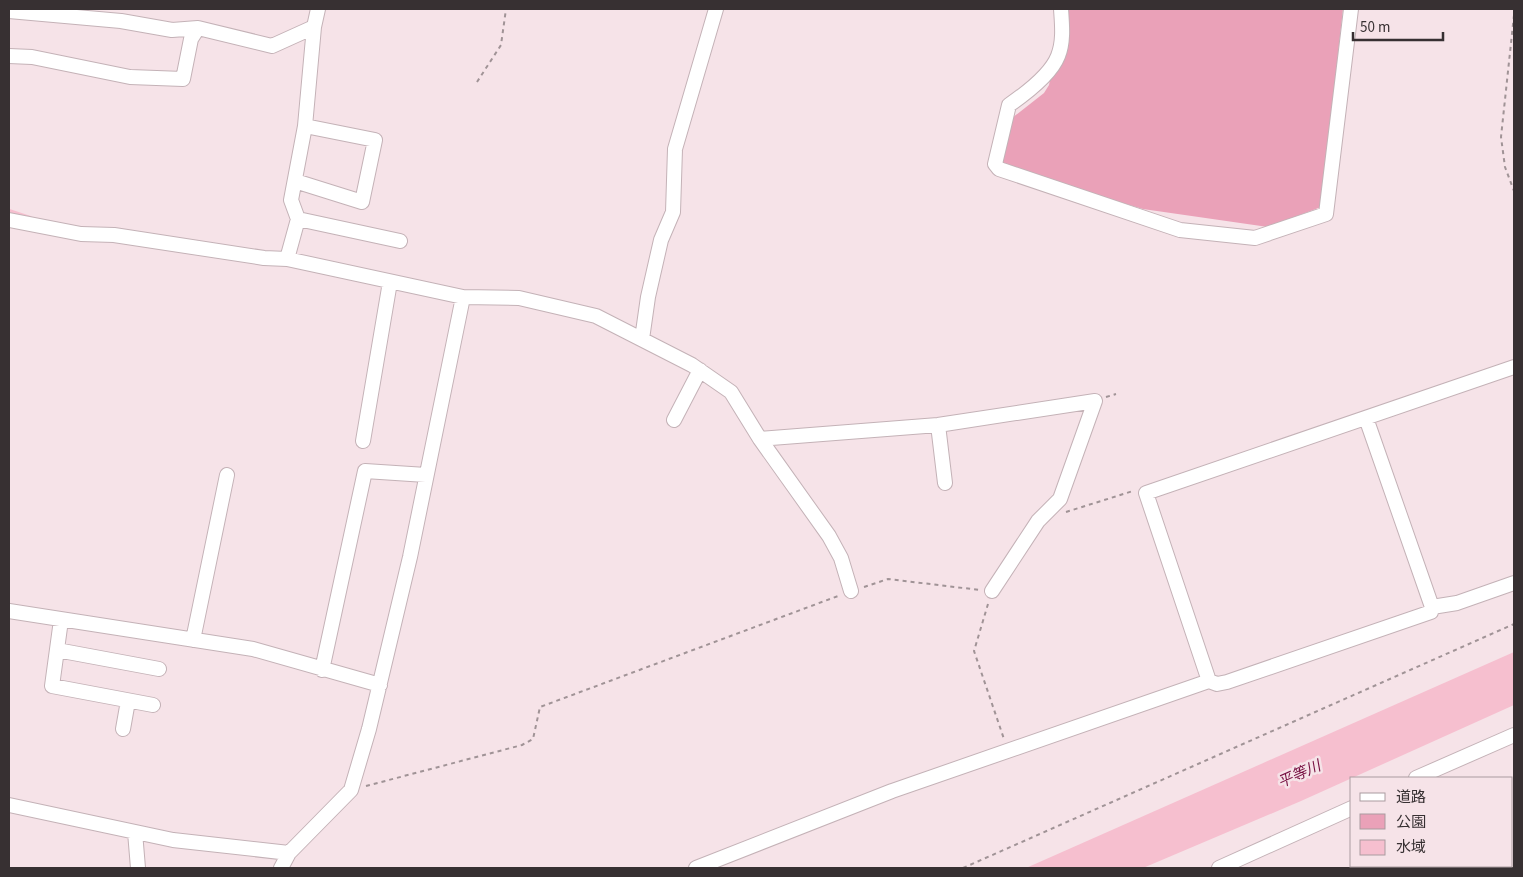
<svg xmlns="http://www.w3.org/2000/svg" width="1523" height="877" font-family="'Source Sans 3','Noto Sans JP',sans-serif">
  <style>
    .green { fill: #eaa1b8 }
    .water { fill: #f6bfcf }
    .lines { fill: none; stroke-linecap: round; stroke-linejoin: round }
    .stream { stroke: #f6bfcf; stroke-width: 4 }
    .minor-casing { stroke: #c4b2b7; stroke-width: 16 }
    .path { stroke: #a09396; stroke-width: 2; stroke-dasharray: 4 4; stroke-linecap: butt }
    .minor { stroke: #fff; stroke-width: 14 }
    .labels { text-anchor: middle; stroke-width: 5; stroke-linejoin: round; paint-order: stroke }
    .water-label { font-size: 15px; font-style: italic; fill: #760e40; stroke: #f6e3e8 }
  </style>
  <rect width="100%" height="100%" fill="#f6e3e8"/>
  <path class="green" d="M1065 9H1343L1321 207 1268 227 1143 209 1001 167 1012 118 1044 93 1049 85Z"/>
  <path class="water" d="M1514 652V705L1301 801 1143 868H1026Z"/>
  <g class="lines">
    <path class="stream" d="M9 211 30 218"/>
    <defs>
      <path id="minor" d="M1061 9C1062 24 1064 41 1058 56 1051 74 1025 94 1009 105L995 164 999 169 1180 230 1255 238 1326 214 1351 9
        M9 11 121 21 172 30 198 28
        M9 56 32 57 130 77 183 79 191 39 198 28 272 46 314 27
        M295 181 362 202 375 140 305 126
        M298 219 400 241
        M9 220 81 234 114 235 264 258 287 259 463 297 519 298 596 316 692 365 731 392 760 439 829 536 841 558 851 591
        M287 259 298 219 291 200 305 126 314 27 318 9
        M642 339 648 297 661 240 673 212 675 149 716 9
        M1366 418 1432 607 1431 612 1227 682 1217 684 1209 681 1146 493 1514 367
        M674 420 700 370
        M938 425 945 483
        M760 439 938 425 1095 401 1060 499 1038 521 992 591
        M363 441 390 282
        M1432 607 1457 603 1514 583
        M9 611 253 649 380 685
        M61 620 52 686 153 705
        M193 640 227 475
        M57 650 159 669
        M322 670 365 471 426 475
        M123 729 128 701
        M1416 778 1514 735
        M9 805 173 840 289 853
        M135 832 138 868
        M281 868 289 853 351 790 369 729 410 557 463 297
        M696 868 892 791 1209 681
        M1219 868 1352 808"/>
    </defs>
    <use href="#minor" class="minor-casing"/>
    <path class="path" d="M1514 15 1501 137 1505 167 1514 191
      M477 82 501 45 506 9
      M1106 397 1116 394
      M1066 512 1133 491
      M864 587 888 579 980 590
      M988 604 974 651 1004 739
      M366 786 522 745 533 739 540 707 838 596
      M963 868 1514 624"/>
    <use href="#minor" class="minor"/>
  </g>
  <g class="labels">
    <g class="water-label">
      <text transform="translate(1299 774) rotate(-24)" y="5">平等川</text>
    </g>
  </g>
  <rect width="1523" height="877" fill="none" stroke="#373032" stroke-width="20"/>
  <rect x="1350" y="777" width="162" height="90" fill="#f6e3e8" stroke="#aa9b9f"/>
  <rect x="1360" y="793" width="25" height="8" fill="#ffffff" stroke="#aa9b9f"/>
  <text x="1396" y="802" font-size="15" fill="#373032">道路</text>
  <rect x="1360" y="814" width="25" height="15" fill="#eaa1b8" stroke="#aa9b9f"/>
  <text x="1396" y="827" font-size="15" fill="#373032">公園</text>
  <rect x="1360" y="840" width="25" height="15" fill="#f6bfcf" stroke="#aa9b9f"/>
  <text x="1396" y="852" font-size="15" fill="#373032">水域</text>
  <path d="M1353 32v8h90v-8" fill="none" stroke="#373032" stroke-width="2.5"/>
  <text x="1360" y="32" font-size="15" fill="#373032" stroke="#f6e3e8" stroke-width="4" paint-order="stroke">50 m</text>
</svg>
